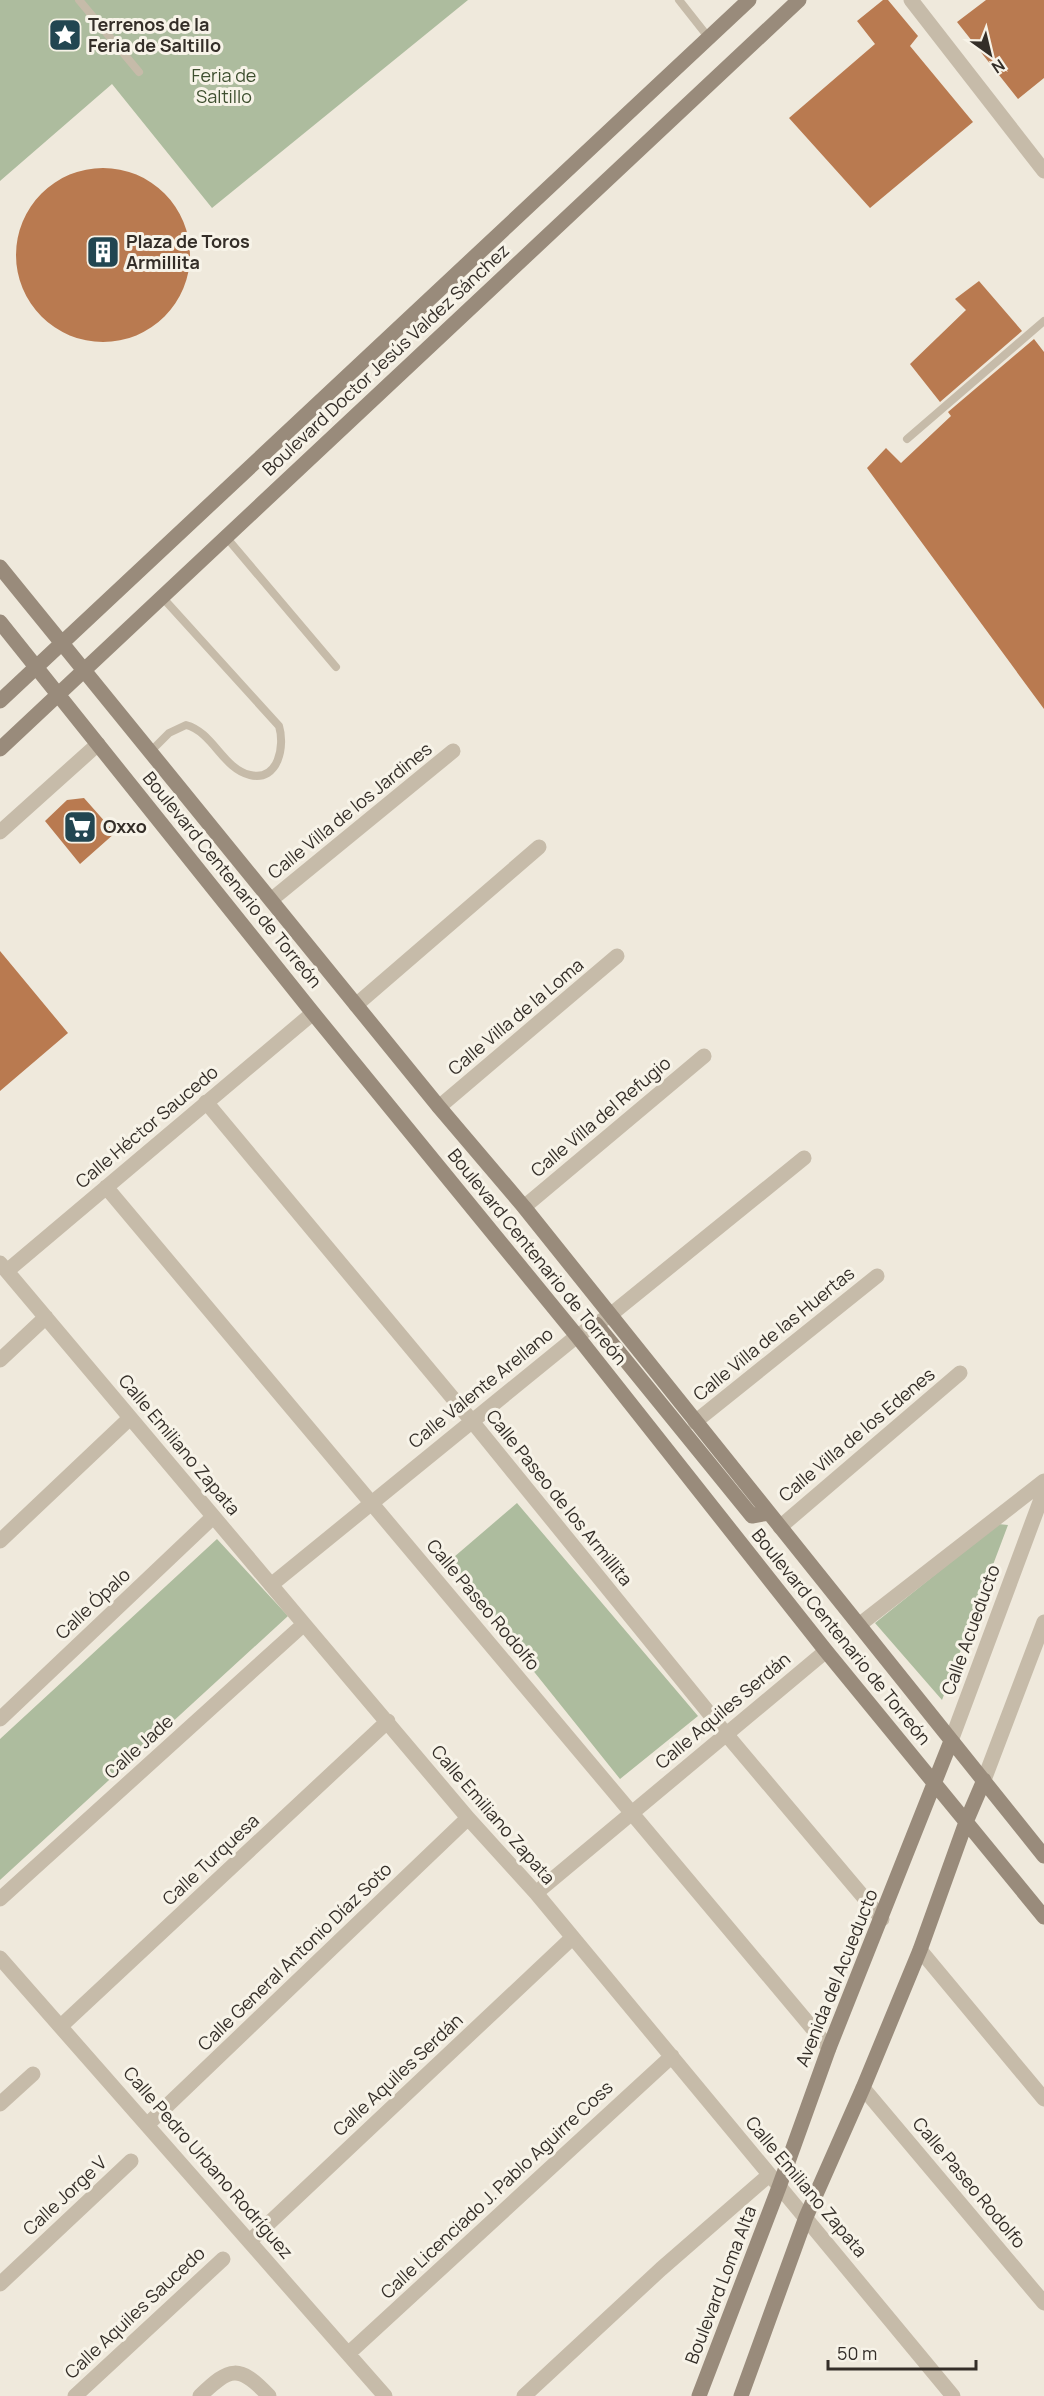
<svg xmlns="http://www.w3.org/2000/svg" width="1044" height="2396" font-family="Manrope,sans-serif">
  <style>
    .green { fill: #adbc9e }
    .building { fill: #b97a50 }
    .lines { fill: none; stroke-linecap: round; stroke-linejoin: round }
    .lane { stroke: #c6bba9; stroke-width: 8 }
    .street { stroke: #c6bba9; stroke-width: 15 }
    .secondary { stroke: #998b7b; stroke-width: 15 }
    .labels { text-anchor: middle; stroke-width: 6; stroke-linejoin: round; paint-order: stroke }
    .poi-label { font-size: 18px; font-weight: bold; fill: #342e28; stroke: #f7f3e8; text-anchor: start }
    .park-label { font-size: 18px; fill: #3e4f2f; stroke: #f7f3e8 }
    .street-label { font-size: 18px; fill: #342e28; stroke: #f7f3e8 }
  </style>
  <rect width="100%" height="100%" fill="#efe9dc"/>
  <path class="green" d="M0 0H468L212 208 112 84 0 181Z
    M517 1503 698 1716 620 1779 447 1563Z
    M998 1524 1008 1525 942 1700 875 1623Z
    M217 1539 288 1616 0 1880V1739Z"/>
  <path class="building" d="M883 0H888L918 36 910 46 973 122 870 208 789 118 875 44 857 21Z
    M986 0H1044V78L1018 99 957 22Z
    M16 255a87 87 0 1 1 174 0a87 87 0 1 1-174 0Z
    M979 281 1022 331 940 402 910 364 966 310 955 299Z
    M1034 339 1044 352V709L867 468 886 448 901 463 951 416 948 412Z
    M84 798 115 833 80 864 45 821 67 800Z
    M0 951 68 1033 0 1091Z"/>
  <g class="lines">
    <path class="lane" d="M79 0 139 72
      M679 0 709 38
      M907 439 1044 321
      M226 537 336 667
      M150 752 169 733 186 725C213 732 223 769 250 775 279 782 285 745 279 726L162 597"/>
    <path class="street" d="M911 0 1044 171
      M0 832 98 744
      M271 900 453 751
      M356 1005 539 847
      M206 1102 471 1420 726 1734 882 1919
      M439 1107 617 956
      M106 1187 829 2048
      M524 1207 704 1056
      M0 1263 304 1624 468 1818 536 1893 953 2396
      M7 1271 313 1013
      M0 1360 46 1317
      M695 1422 877 1276
      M780 1527 960 1373
      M0 1541 130 1418
      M271 1585 577 1336 609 1316 804 1158
      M859 1625 1044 1481
      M0 1719 213 1517
      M951 1741 1044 1491
      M984 1780 1044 1622
      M536 1893 826 1651
      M0 1899 304 1624
      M920 1950 1044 2099
      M0 1958 385 2396
      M61 2026 388 1721
      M863 2088 1044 2303
      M0 2104 33 2074
      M148 2124 468 1818
      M251 2240 572 1938
      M0 2284 131 2161
      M349 2353 672 2056
      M75 2396 223 2259
      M200 2396C230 2367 239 2364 269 2396
      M524 2396 661 2269 769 2175"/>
    <path class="secondary" d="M0 567 439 1107 524 1207 1044 1856
      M0 622 313 1013 577 1336 826 1651 1044 1917
      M0 701 749 0
      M0 749 799 0
      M596 1324 752 1516 769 1513
      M699 2396 779 2187 829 2048 951 1741
      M741 2396 806 2217 863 2088 920 1950 966 1822 984 1780"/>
  </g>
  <defs>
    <symbol id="sight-square" viewBox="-11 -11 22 22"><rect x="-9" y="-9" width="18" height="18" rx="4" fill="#224651" stroke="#f7f3e8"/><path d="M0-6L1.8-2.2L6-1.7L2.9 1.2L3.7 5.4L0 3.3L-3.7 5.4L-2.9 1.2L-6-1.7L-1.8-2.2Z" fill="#fff"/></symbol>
    <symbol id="building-square" viewBox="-11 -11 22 22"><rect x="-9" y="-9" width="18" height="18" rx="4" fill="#224651" stroke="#f7f3e8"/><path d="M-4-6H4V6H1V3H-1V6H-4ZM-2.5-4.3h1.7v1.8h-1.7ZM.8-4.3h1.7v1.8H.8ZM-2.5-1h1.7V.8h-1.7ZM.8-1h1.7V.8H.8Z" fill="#fff"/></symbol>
    <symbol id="supermarket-square" viewBox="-11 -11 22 22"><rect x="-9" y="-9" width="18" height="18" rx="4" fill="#224651" stroke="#f7f3e8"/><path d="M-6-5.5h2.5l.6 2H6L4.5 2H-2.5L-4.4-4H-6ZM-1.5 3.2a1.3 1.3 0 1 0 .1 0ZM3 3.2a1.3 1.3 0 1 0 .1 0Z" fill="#fff"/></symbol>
  </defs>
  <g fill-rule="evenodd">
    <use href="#sight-square" x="46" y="16" width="38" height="38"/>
    <use href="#building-square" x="84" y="233" width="38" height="38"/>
    <use href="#supermarket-square" x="61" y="808" width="38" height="38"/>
  </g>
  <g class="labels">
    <g class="poi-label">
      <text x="88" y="31">Terrenos de la<tspan x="88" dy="21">Feria de Saltillo</tspan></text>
      <text x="126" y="248">Plaza de Toros<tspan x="126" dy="21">Armillita</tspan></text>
      <text x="103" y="833">Oxxo</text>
    </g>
    <g class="park-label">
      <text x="224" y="82">Feria de<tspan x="224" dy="21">Saltillo</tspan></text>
    </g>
    <g class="street-label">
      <text transform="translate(386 360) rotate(-43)" y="6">Boulevard Doctor Jesús Valdez Sánchez</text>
      <text transform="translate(350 811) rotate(-39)" y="6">Calle Villa de los Jardines</text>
      <text transform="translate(232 880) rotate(51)" y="6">Boulevard Centenario de Torreón</text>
      <text transform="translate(516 1017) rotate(-40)" y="6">Calle Villa de la Loma</text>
      <text transform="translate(601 1117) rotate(-40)" y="6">Calle Villa del Refugio</text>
      <text transform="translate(147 1127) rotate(-40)" y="6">Calle Héctor Saucedo</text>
      <text transform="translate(537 1257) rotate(51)" y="6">Boulevard Centenario de Torreón</text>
      <text transform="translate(774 1334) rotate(-39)" y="6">Calle Villa de las Huertas</text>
      <text transform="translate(481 1388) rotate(-39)" y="6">Calle Valente Arellano</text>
      <text transform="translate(857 1435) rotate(-40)" y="6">Calle Villa de los Edenes</text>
      <text transform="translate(179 1445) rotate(50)" y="6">Calle Emiliano Zapata</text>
      <text transform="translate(559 1498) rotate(51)" y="6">Calle Paseo de los Armillita</text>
      <text transform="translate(93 1604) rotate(-43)" y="6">Calle Ópalo</text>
      <text transform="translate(483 1605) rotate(50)" y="6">Calle Paseo Rodolfo</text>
      <text transform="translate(971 1630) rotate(-70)" y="6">Calle Acueducto</text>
      <text transform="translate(841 1637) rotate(51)" y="6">Boulevard Centenario de Torreón</text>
      <text transform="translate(723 1711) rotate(-40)" y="6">Calle Aquiles Serdán</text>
      <text transform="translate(139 1747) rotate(-42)" y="6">Calle Jade</text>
      <text transform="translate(493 1815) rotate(49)" y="6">Calle Emiliano Zapata</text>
      <text transform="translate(211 1860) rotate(-43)" y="6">Calle Turquesa</text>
      <text transform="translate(295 1957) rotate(-44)" y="6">Calle General Antonio Díaz Soto</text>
      <text transform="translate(837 1978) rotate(-68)" y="6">Avenida del Acueducto</text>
      <text transform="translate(398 2075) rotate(-43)" y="6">Calle Aquiles Serdán</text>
      <text transform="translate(208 2163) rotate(49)" y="6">Calle Pedro Urbano Rodríguez</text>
      <text transform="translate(969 2183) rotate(50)" y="6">Calle Paseo Rodolfo</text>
      <text transform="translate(806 2187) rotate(50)" y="6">Calle Emiliano Zapata</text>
      <text transform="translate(497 2190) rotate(-43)" y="6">Calle Licenciado J. Pablo Aguirre Coss</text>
      <text transform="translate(65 2196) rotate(-43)" y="6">Calle Jorge V</text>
      <text transform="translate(721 2285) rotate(-69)" y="6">Boulevard Loma Alta</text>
      <text transform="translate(135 2313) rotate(-43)" y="6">Calle Aquiles Saucedo</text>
    </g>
  </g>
  <g transform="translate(990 54) rotate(146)" stroke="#f7f3e8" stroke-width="4.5" paint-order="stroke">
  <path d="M0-4.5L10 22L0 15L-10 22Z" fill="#342e28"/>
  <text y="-9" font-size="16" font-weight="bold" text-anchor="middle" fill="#342e28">N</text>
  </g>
  <path d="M828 2360v9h148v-9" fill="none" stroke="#342e28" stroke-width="3"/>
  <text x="837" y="2360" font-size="18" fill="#342e28" stroke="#f7f3e8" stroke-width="4.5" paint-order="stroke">50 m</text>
</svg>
